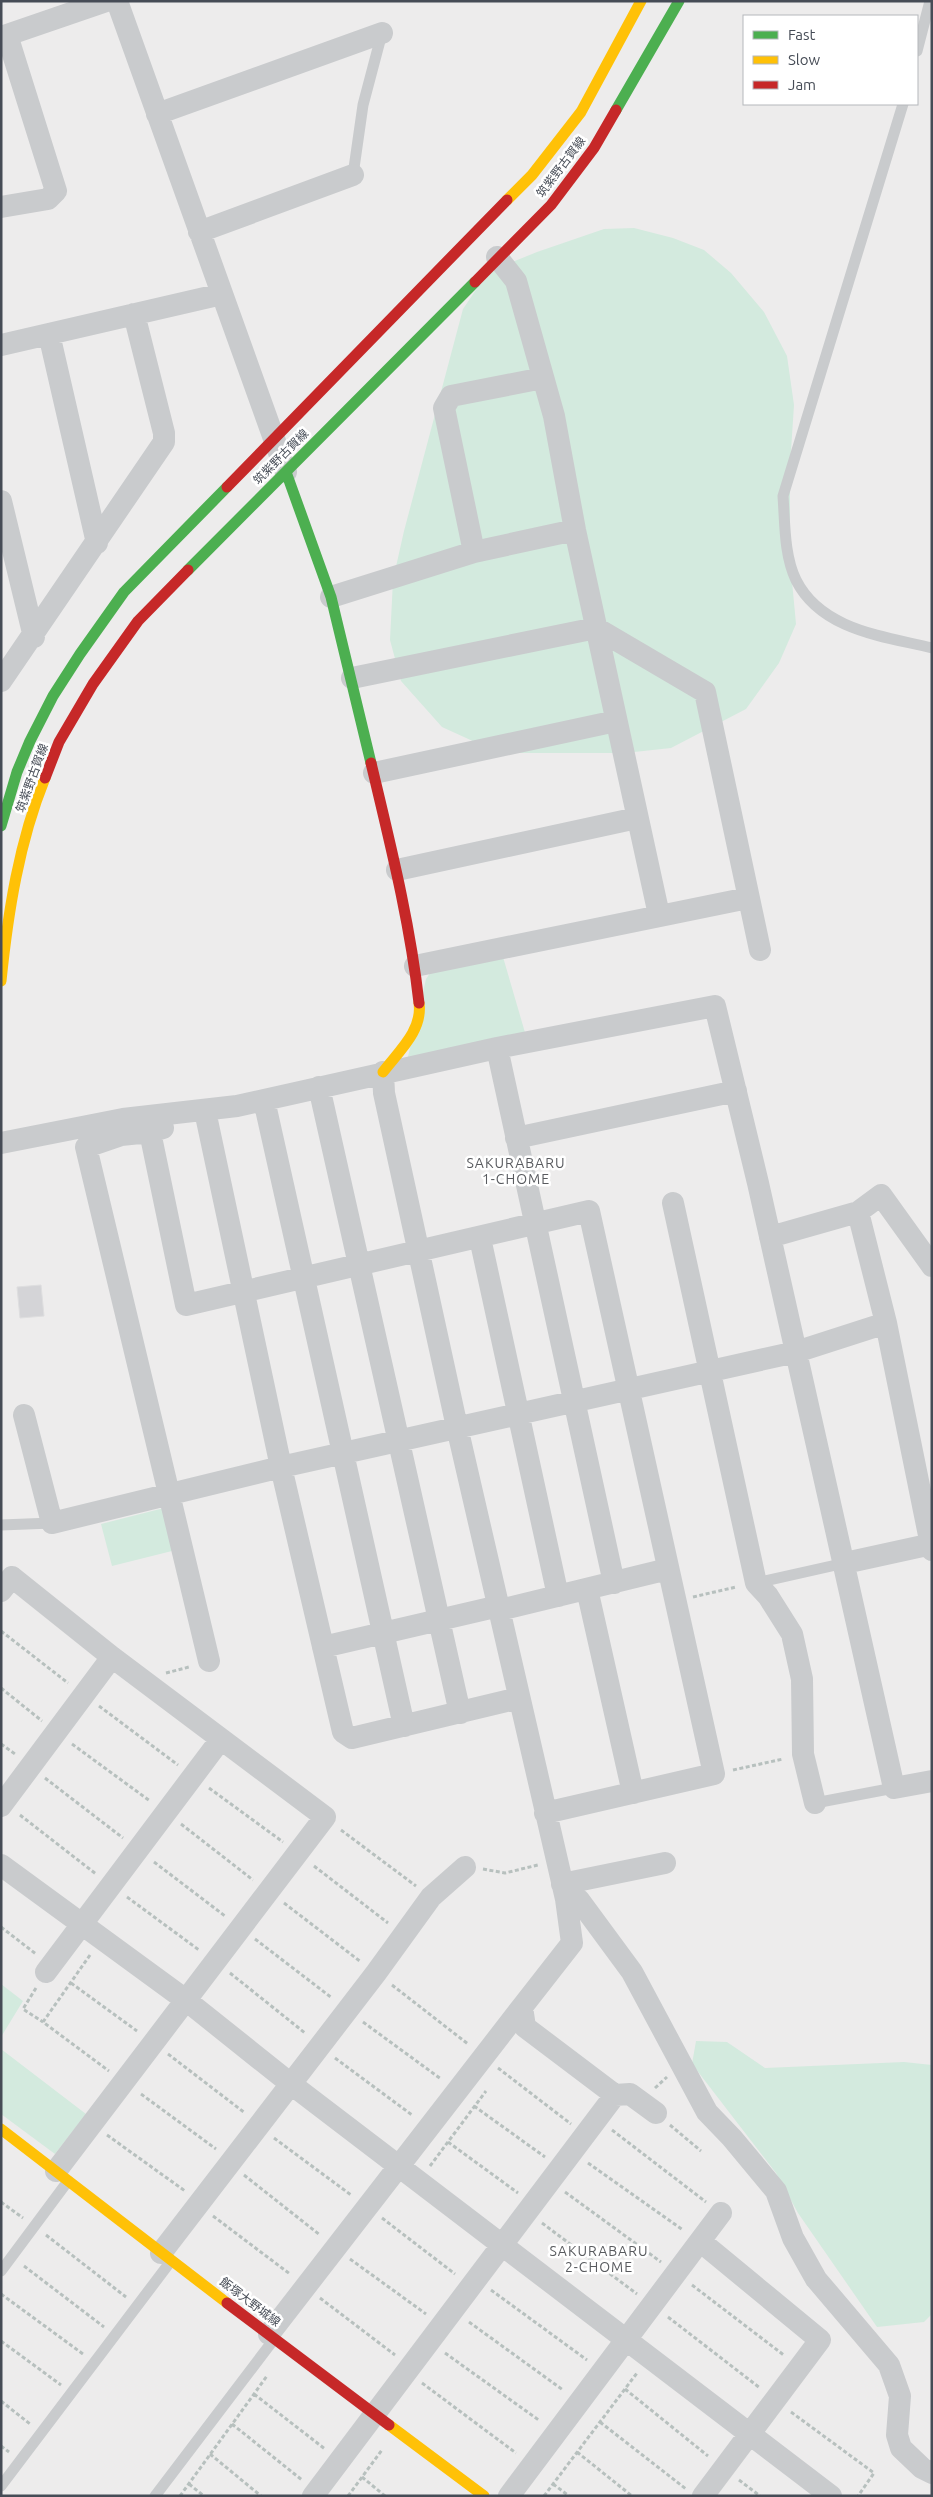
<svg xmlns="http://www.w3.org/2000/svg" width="933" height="2497" font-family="Ubuntu,'Noto Sans JP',sans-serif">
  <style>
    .green { fill: #d3eade }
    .building { fill: #d4d4d7; stroke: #dededf }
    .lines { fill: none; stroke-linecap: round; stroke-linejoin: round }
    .path { stroke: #b7c0be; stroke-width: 3; stroke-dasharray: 4 2.5; stroke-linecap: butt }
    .lane { stroke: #c9cbcd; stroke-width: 11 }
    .street { stroke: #c9cbcd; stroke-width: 22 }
    .fast { stroke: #4caf50; stroke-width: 11 }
    .slow { stroke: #ffc107; stroke-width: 11 }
    .jam { stroke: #c62828; stroke-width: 11 }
    .labels { text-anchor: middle; stroke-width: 5; stroke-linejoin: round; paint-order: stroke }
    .street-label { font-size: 12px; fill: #464c56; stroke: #fff }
    .neighbourhood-label { font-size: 14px; letter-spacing: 1px; fill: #595b5f; stroke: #fff }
  </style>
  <rect width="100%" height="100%" fill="#edecec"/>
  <path class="green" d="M634 228 673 238 704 250 731 273 764 312 787 356 794 405 790 466V560L796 624 779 663 746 709 671 748 625 753H499L442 727 401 681 390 640 393 580 404 531 463 309 488 272 537 252 604 229Z
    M503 957 526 1036 407 1061 426 979 432 970Z
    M164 1508 176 1550 112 1566 101 1524Z
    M1 1984 23 2001 1 2037Z
    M696 2041 727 2042 765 2068 904 2062 932 2065V2314L924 2322 877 2327 798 2213 776 2173 692 2064Z
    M1 2049 86 2114 55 2154 1 2114Z"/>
  <path class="building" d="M41 1285 44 1316 20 1318 17 1287Z"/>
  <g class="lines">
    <path class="path" d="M693 1597 736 1587
      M1 1631 68 1683
      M166 1673 189 1667
      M1 1688 42 1721
      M99 1706 178 1765
      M1 1744 15 1754
      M72 1744 150 1801
      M733 1770 783 1759
      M45 1778 123 1838
      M209 1788 283 1842
      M20 1815 96 1874
      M181 1824 253 1880
      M341 1830 416 1886
      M154 1862 225 1916
      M314 1866 388 1923
      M483 1869 505 1873 538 1865
      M127 1897 199 1950
      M284 1903 361 1962
      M1 1927 36 1954
      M255 1939 332 1998
      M90 1955 43 2022 109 2071
      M230 1973 305 2033
      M71 1983 137 2031
      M392 1985 468 2044
      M36 1988 23 2009 43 2022
      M363 2022 441 2079
      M168 2054 245 2113
      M335 2058 412 2115
      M498 2068 571 2124
      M655 2088 667 2077
      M141 2094 216 2149
      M474 2106 545 2157
      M670 2125 701 2151
      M612 2130 706 2202
      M107 2135 185 2191
      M274 2138 351 2195
      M448 2142 518 2193
      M588 2163 683 2230
      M430 2166 486 2091
      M244 2175 320 2235
      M565 2192 661 2262
      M1 2202 23 2218
      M213 2216 290 2274
      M382 2218 455 2274
      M542 2223 637 2294
      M46 2235 126 2297
      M350 2259 426 2314
      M24 2266 104 2327
      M692 2285 785 2356
      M491 2290 587 2360
      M1 2294 83 2354
      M320 2298 395 2355
      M668 2317 760 2388
      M469 2322 563 2390
      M1 2341 61 2385
      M445 2353 540 2421
      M422 2383 516 2453
      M625 2389 708 2456
      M254 2394 325 2449
      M1 2401 30 2424
      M791 2412 874 2473 858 2496
      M600 2422 686 2489
      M232 2424 302 2480
      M1 2446 9 2452
      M577 2452 632 2496
      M210 2454 261 2496
      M362 2477 385 2496
      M739 2480 760 2496
      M189 2484 204 2496
      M553 2484 569 2496
      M180 2496 267 2376
      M348 2496 382 2450
      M544 2496 637 2373"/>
    <path class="lane" d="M917 51 930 1
      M903 104 783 496C785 523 784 555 796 580 821 630 883 636 932 648
      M353 175 363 105 382 33
      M1 1525 52 1523
      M756 1583 845 1563
      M815 1803 894 1788
      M1 2271 68 2181
      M1 2486 171 2261
      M155 2496 275 2338"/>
    <path class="street" d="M117 1 286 472
      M1 37 106 1
      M157 114 382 33
      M1 207 48 199 56 191 7 35
      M199 232 353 175
      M497 257 516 281 554 416 575 530 659 915
      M49 334 97 543
      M1 345 222 294
      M1 501 34 637
      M474 552 444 408 451 396 543 378
      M331 597 474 552 575 530
      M352 678 596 628 705 692 760 950
      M1 681 164 442V433L134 314
      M374 773 616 721
      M397 870 637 818
      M415 966 748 898
      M497 1048 614 1583
      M319 1087 460 1713
      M264 1100 404 1726
      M205 1111 281 1467 343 1732 352 1738 519 1698
      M163 1128 150 1132 121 1135 86 1147 209 1661
      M150 1132 186 1305 589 1211 714 1774 545 1813
      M516 1138 736 1091
      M1 1143 123 1119 237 1106 497 1048 715 1006 758 1183 894 1788 932 1781
      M673 1203 756 1583 768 1596 792 1634 802 1679 803 1754 815 1803
      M858 1212 886 1323 932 1550
      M770 1237 858 1212 881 1195 932 1266
      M480 1238 558 1596
      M24 1415 52 1523 281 1467 796 1352 886 1323
      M845 1563 932 1544
      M587 1589 633 1793
      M1 1591 12 1577 112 1657 325 1817 56 2171
      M500 1610 668 1569
      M323 1647 499 1606
      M1 1806 112 1657
      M1 1865 187 2001 291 2084 831 2496
      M562 1884 665 1863
      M566 1899 579 1900 632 1972 707 2112 732 2138 776 2191 793 2238 816 2279 889 2365 900 2396 897 2435 901 2448 922 2468 932 2473
      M46 1972 221 1739
      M615 2095 630 2094 656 2113
      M700 2241 820 2340 703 2496
      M161 2253 376 1973 431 1897 465 1867
      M269 2334 522 2007
      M313 2496 615 2095 525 2027 522 2007 572 1943 566 1899 457 1427 384 1093 383 1072
      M509 2496 721 2213"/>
    <path class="fast" d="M616 110 679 1
      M286 472 331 597 371 763
      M188 570 475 282
      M1 826 17 772 30 741 53 696 80 654 124 592 227 487"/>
    <path class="slow" d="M507 200 532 175 581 112 641 1
      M1 981C8 912 19 842 45 778
      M383 1072C399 1051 423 1030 419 1003
      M1 2129 227 2303
      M389 2425 484 2496"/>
    <path class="jam" d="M475 282 551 205 594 148 616 110
      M227 487 507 200
      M371 763C390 843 410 922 419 1003
      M45 778 59 742 93 684 138 621 188 570
      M227 2303 389 2425"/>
  </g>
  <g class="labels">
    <g class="street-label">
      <text transform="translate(561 167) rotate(-53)" y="4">筑紫野古賀線</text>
      <text transform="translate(281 457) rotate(-45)" y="4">筑紫野古賀線</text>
      <text transform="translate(32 778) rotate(-70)" y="4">筑紫野古賀線</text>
      <text transform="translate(250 2302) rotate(37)" y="4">飯塚大野城線</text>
    </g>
    <g class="neighbourhood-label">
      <text x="516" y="1168">SAKURABARU<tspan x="516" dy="16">1-CHOME</tspan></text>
      <text x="599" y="2256">SAKURABARU<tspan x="599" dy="16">2-CHOME</tspan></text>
    </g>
  </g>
  <rect width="933" height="2497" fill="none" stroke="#464c56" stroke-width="5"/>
  <rect x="743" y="15" width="175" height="90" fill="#ffffff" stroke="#b5b7bb"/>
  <rect x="753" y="31" width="25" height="8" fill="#4caf50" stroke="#b5b7bb"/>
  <text x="788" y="40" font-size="15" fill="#464c56">Fast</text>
  <rect x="753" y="56" width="25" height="8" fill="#ffc107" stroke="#b5b7bb"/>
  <text x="788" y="65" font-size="15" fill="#464c56">Slow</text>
  <rect x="753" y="81" width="25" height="8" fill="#c62828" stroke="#b5b7bb"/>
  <text x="788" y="90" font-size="15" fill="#464c56">Jam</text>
</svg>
